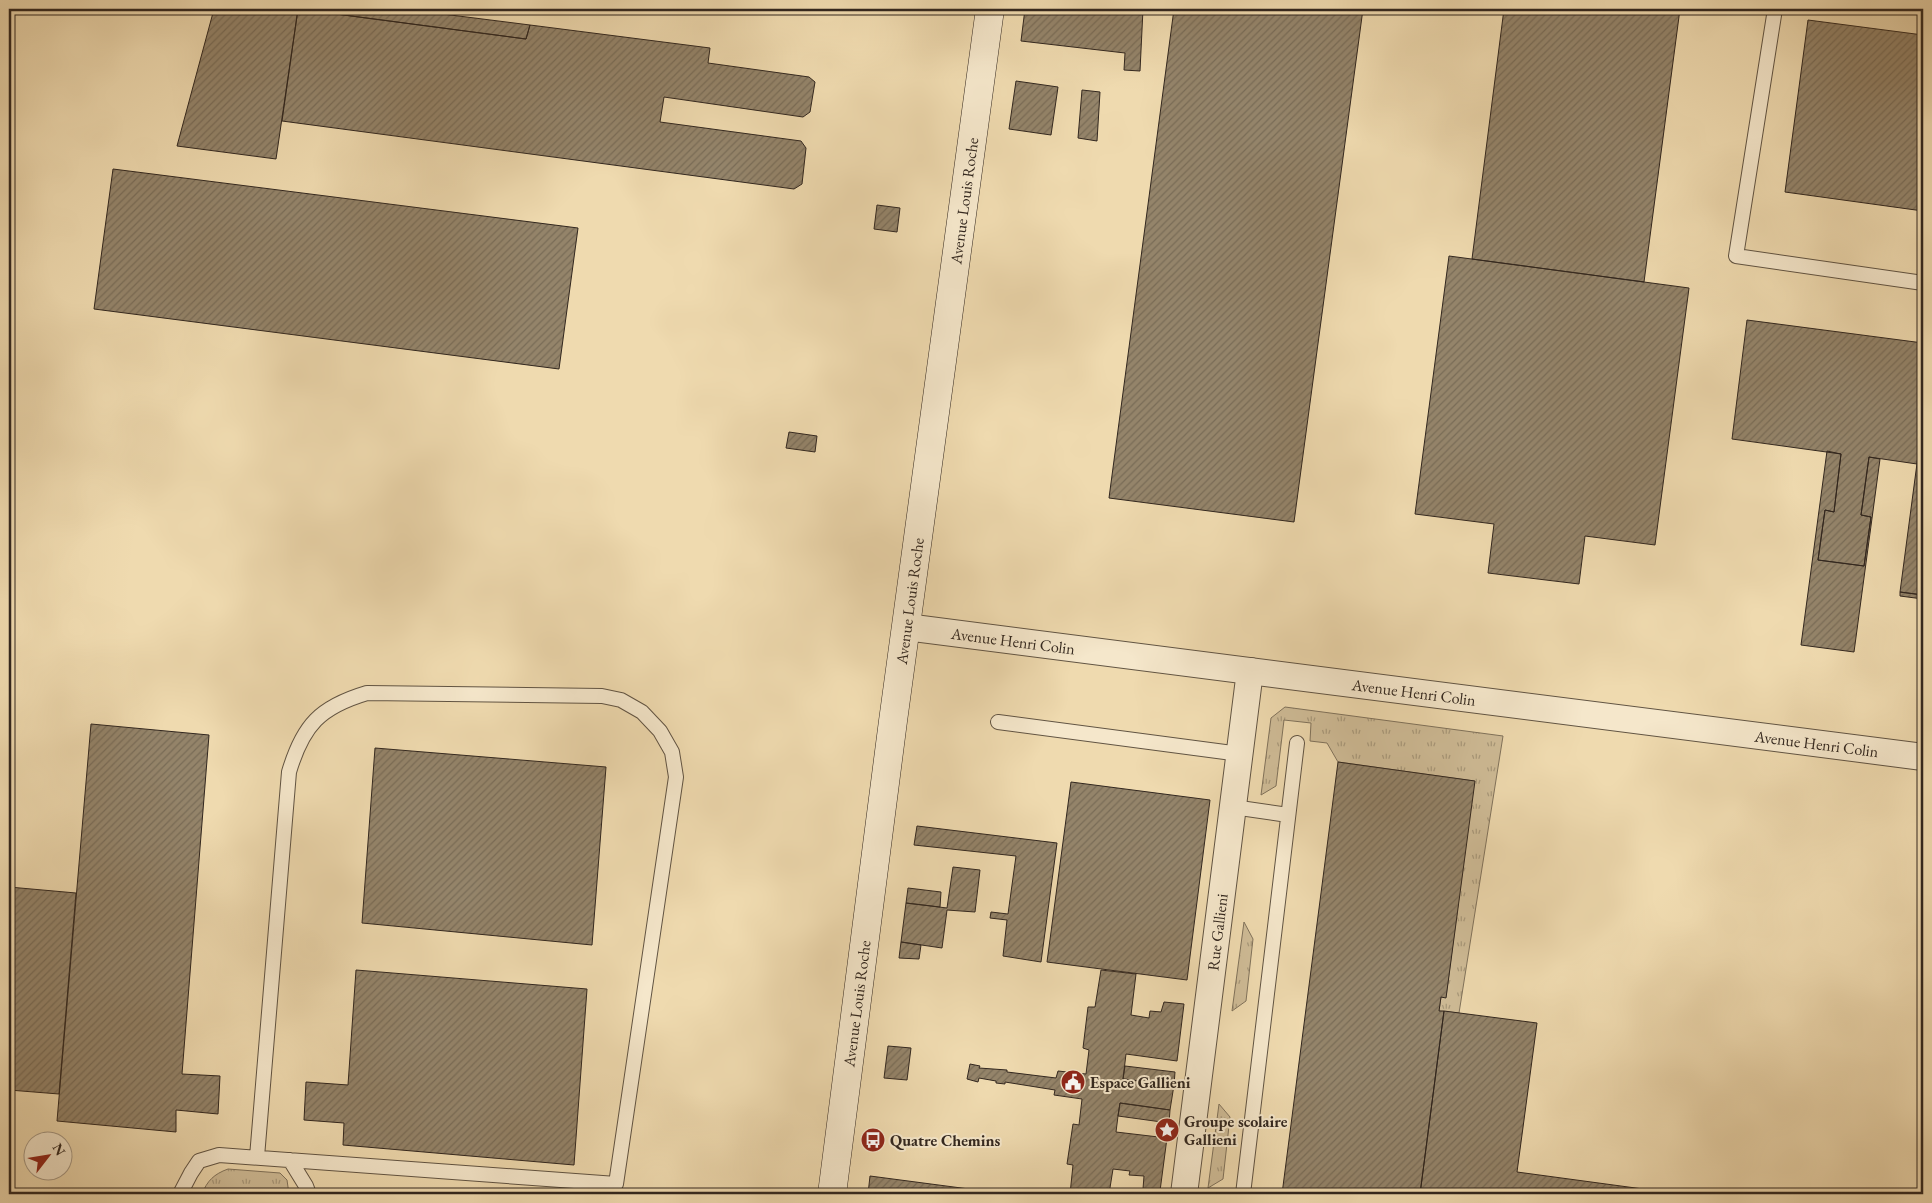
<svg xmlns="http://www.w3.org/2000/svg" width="1932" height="1203" font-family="'EB Garamond',serif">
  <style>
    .grass { fill: url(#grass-tufts); stroke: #80725b }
    .building { fill: url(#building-hatch); stroke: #32271f }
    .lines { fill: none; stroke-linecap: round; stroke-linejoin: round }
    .lane-casing { stroke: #615443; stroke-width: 16 }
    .street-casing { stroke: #615443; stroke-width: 28 }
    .secondary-casing { stroke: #32271f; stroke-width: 29 }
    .lane { stroke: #f5e7cb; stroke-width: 14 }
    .street { stroke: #f5e7cb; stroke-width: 26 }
    .secondary { stroke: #f5e7cb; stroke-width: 28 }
    .labels { text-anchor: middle; stroke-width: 4; stroke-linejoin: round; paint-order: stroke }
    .street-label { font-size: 16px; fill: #32271f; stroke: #f5e7cb }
    .poi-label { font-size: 16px; font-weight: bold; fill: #32271f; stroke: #f5e7cb; text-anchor: start }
  </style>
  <defs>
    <pattern id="grass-tufts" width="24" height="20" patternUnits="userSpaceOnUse" patternTransform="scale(1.25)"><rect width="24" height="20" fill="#cfbc97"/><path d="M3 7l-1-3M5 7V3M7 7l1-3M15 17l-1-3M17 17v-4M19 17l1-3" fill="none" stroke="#a9997b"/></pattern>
    <pattern id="building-hatch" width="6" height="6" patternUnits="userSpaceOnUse" patternTransform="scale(1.25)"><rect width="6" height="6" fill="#94846a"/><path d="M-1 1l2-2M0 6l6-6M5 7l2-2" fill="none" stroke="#796c57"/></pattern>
  </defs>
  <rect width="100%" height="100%" fill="#efdaaf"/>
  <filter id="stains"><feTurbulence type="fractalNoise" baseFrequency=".004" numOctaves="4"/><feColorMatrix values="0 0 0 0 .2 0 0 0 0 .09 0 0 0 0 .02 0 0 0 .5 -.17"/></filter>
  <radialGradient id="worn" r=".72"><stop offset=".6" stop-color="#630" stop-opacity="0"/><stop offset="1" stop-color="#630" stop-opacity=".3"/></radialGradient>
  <path class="grass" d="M1285 707 1503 736 1459 1013 1439 1011 1441 997H1446L1474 781 1338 762 1327 743 1310 741 1311 723 1284 720 1276 786 1261 795 1271 718Z
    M1244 922 1253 939 1246 1001 1232 1011Z
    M1219 1104 1230 1117 1223 1179 1208 1188Z
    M228 1169 280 1173 287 1180 289 1194H202C207 1181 214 1174 228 1169Z"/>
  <path class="building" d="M214 9H298L276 159 177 146Z
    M298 9H403L530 25 526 39Z
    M298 9 526 39 530 25 710 48 708 63 809 77 815 82 810 112 803 117 664 97 660 122 801 141 806 148 802 184 794 189 282 121Z
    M1025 9H1143L1140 71 1124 70 1125 53 1021 41Z
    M1174 9H1363L1294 522 1109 498Z
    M1504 9H1680L1644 282 1472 259Z
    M1808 20 1923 35V211L1785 192Z
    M1016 81 1058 87 1051 135 1009 129Z
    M1082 90 1100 92 1097 141 1078 138Z
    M113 169 578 228 559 369 94 309Z
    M877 205 900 208 897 232 874 229Z
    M1449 256 1689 288 1655 545 1585 536 1579 584 1488 573 1494 524 1415 514Z
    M1747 320 1923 343V418L1917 464 1869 457 1861 515 1871 517 1864 566 1818 560 1825 510 1834 512 1841 454 1732 439Z
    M1923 418V595L1900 592Z
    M789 432 817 436 815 452 786 448Z
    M1827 451 1841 454 1834 512 1825 510 1818 560 1864 566 1871 517 1861 515 1869 457 1880 459 1854 652 1801 645Z
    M1900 592 1923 595V599L1900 596Z
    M91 724 209 735 182 1074 220 1076 218 1114 176 1110V1132L57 1121Z
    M375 748 606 767 592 945 362 923Z
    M1338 762 1475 781 1446 998 1441 997 1439 1011H1444L1420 1194H1282Z
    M1071 782 1210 800 1187 980 1047 962Z
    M917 826 1057 843 1041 962 1003 956 1007 920 990 918 991 912 1008 914 1016 856 914 845Z
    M953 867 980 870 975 912 947 910 942 948 901 942 906 903 947 908Z
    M9 887 76 893 59 1094 9 1090Z
    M908 888 941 892 940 907 906 903Z
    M901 942 921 945 919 959 899 958Z
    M356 970 587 989 574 1165 343 1145 344 1123 304 1120 306 1082 348 1085Z
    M1101 970 1136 974 1131 1015 1149 1018 1150 1011 1161 1012 1164 1002 1184 1004 1177 1061 1126 1054 1123 1079 1174 1085 1170 1110 1120 1103 1118 1116 1116 1132 1167 1138 1160 1191 1143 1189 1144 1176 1129 1175 1130 1171 1113 1169 1109 1194H1070L1073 1165 1067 1164 1073 1124 1079 1125 1082 1099 1054 1095 1055 1090 1005 1082V1084L996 1083V1081L979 1078 978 1082 967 1079 970 1064 980 1066 979 1068 1007 1070V1072L1056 1078 1058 1071 1086 1074 1089 1050 1083 1048 1088 1007H1095Z
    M1444 1011 1537 1023 1517 1172 1680 1194H1420Z
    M888 1046 911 1048 907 1080 884 1078Z
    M1125 1066 1175 1072 1174 1085 1123 1079Z
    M1120 1103 1170 1110 1169 1123 1118 1116Z
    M870 1176 1007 1194H868Z"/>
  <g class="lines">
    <defs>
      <path id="lane" d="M1775 9 1736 256 1923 283
        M998 722 1240 754
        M1233 807 1288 815
        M290 1160 306 1186 309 1194
        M180 1194 191 1173 199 1161 219 1155 616 1184 676 777 672 752 660 731 642 712 621 700 602 696 367 693C320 707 303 725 289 772L257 1157
        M1243 1194 1297 743"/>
      <g id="street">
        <path id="s1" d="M906 627 1923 757"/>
        <path id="s2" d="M1184 1194 1250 671"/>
      </g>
      <g id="secondary">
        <path id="s3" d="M832 1194 893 721 990 9"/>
      </g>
    </defs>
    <use href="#lane" class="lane-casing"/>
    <use href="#street" class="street-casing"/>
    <use href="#secondary" class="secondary-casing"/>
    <use href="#lane" class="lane"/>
    <use href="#street" class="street"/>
    <use href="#secondary" class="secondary"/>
  </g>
  <defs>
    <symbol id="civic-disc" viewBox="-11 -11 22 22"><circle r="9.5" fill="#8f2418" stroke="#f5e7cb"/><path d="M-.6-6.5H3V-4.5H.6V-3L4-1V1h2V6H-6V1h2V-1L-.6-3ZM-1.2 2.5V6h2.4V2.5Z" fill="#fff"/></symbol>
    <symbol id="sight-disc" viewBox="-11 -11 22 22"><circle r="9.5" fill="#8f2418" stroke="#f5e7cb"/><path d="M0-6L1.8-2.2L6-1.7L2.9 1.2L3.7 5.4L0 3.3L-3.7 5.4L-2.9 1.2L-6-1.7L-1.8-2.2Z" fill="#fff"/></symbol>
    <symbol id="bus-disc" viewBox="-11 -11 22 22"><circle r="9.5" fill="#8f2418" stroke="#f5e7cb"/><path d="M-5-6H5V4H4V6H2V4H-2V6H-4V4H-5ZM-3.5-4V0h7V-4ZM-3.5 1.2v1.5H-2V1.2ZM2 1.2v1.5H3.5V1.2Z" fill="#fff"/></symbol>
  </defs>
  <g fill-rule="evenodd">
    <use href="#civic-disc" x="1059" y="1068" width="28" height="28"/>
    <use href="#sight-disc" x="1153" y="1116" width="28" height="28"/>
    <use href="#bus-disc" x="859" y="1126" width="28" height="28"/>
  </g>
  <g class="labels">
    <g class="street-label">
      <text dy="6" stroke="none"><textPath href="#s3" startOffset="1002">Avenue Louis Roche</textPath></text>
      <text dy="6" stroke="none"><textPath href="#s3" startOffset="598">Avenue Louis Roche</textPath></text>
      <text dy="6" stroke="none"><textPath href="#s1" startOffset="108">Avenue Henri Colin</textPath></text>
      <text dy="6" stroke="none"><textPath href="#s1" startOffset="512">Avenue Henri Colin</textPath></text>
      <text dy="6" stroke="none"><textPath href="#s1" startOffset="918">Avenue Henri Colin</textPath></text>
      <text dy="6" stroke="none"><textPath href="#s2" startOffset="264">Rue Gallieni</textPath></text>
      <text dy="6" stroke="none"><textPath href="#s3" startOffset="192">Avenue Louis Roche</textPath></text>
    </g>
    <g class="poi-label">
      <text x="1090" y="1088">Espace Gallieni</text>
      <text x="1184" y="1127">Groupe scolaire<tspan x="1184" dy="18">Gallieni</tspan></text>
      <text x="890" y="1146">Quatre Chemins</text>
    </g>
  </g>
  <rect width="1932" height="1203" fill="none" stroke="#efdaaf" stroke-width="30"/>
  <rect x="10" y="10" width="1912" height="1183" fill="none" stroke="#32271f" stroke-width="2.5"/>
  <rect x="15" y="15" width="1902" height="1173" fill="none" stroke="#32271f"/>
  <g transform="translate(48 1156) rotate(59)"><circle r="24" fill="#f5e7cb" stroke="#a79a86"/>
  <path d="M0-4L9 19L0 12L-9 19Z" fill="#8f2418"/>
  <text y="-8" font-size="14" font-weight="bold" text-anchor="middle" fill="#32271f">N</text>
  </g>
  <rect width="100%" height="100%" filter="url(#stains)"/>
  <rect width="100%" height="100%" fill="url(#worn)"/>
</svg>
